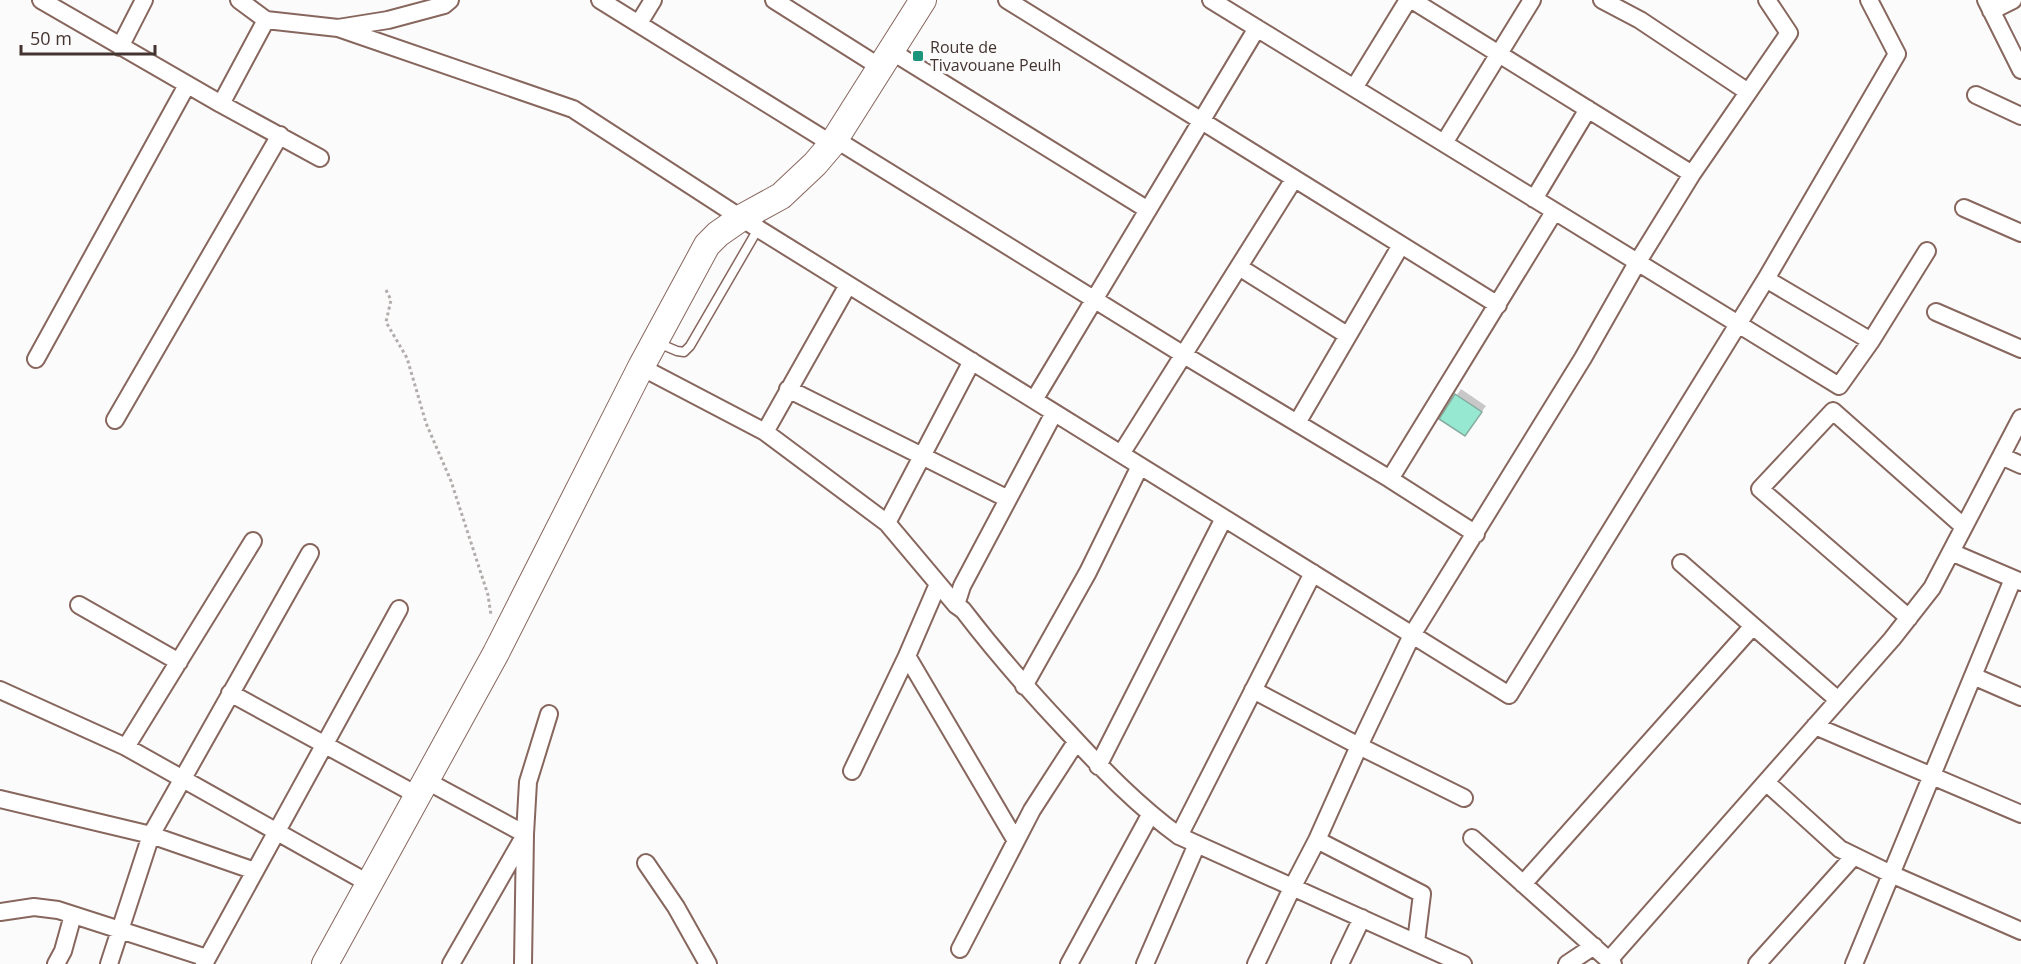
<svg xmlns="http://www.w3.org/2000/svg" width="2021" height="964" font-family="'Open Sans',sans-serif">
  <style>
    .shadow { fill: #0003 }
    .building { fill: #96e8d1; stroke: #86aca0; stroke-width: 1.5 }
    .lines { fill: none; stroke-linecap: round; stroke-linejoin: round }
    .lane-casing { stroke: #87665d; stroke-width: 11 }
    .street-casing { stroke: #87665d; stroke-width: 20 }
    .primary-casing { stroke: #87665d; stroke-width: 28 }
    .path { stroke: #b2acab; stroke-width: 3; stroke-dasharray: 3 3; stroke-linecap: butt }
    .lane { stroke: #fff; stroke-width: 8 }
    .street { stroke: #fff; stroke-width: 16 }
    .primary { stroke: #fff; stroke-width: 26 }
    .poi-dot { fill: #1a947b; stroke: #fbfbfb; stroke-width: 2 }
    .labels { text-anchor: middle; stroke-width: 6; stroke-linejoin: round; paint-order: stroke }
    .poi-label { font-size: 16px; fill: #433430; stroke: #fbfbfb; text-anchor: start }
  </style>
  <rect width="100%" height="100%" fill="#fbfbfb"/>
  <path class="shadow" d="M1461 389 1486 406 1465 434 1441 418Z"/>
  <path class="building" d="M1455 394 1482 412 1465 436 1439 419Z"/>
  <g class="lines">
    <defs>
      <path id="lane" d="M658 343 677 351 684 352 690 346 758 229"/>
      <path id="street" d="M41 0 221 104 320 158
        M239 0 266 20 338 28 388 20 444 5 450 0
        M600 0 832 144
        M774 0 880 67
        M1007 0 1498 305
        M1211 0 1839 386 1871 341 1927 251
        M1412 0 1692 174
        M1602 0 1640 20 1748 92
        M1986 0 2021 70
        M1991 11 2013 0
        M639 23 653 0
        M338 28 573 109 741 218 1509 695 1766 279 1897 54 1869 0
        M120 47 144 0
        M891 51 1148 210
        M1354 88 1408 0
        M1976 95 2021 116
        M221 104 266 20
        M835 139 1184 355 1390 479 1476 534
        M1444 143 1532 0
        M1534 199 1588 109
        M1964 208 2021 233
        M1239 267 1347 335
        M1766 279 1871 341
        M1936 312 2021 349
        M36 359 187 85
        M641 367 765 432 887 523 956 605 963 610C996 653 1031 693 1068 732 1103 770 1138 806 1179 836L1463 964
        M788 389 1008 499
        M1034 400 1257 28
        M115 420 280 135
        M1297 423 1401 245
        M765 432 848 285
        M1121 454 1294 179
        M2001 456 2021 465
        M1390 479 1554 212
        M887 523 972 361
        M1951 552 2021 582
        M1681 563 1838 700
        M79 605 179 662
        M956 605 962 586 1054 413
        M1909 618 1760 489 1833 411 1964 527
        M907 656 1016 841
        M1973 676 2021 697
        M1024 686 1088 572 1140 466
        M0 690 126 747 368 883
        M1253 690 1359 746 1464 798
        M230 693 417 795
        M1815 726 2021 814
        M126 747 253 541
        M1098 766 1224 518
        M852 771 907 656 938 584
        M425 780 525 834
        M1766 782 1840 849 1891 874 2021 931
        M0 799 151 835 255 871
        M1179 836 1313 573
        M1472 838 1613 964
        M1317 840 1422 894 1416 942
        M646 863 676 907 708 964
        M1523 884 1753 626
        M0 912 34 907 58 910 207 958
        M960 949 1032 810 1076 742
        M1609 960 1892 639 1932 588 2021 418
        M56 964 63 951 73 915
        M109 964 151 835 310 553
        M204 964 399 609
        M451 964 525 835
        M523 964 525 834 528 782 549 714
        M1069 964 1150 815
        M1145 964 1197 844
        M1256 964 1292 888 1317 840 1359 746 1412 635 1583 358 1637 263 1692 174 1789 33 1767 0
        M1340 964 1362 918
        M1567 964 1594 946
        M1757 964 1854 856
        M1854 964 2013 579"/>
      <path id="primary" d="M325 964 496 653 641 367 707 245 718 234 741 218 781 196 815 164 832 144 923 0"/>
    </defs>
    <use href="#lane" class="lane-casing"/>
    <use href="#street" class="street-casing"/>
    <use href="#primary" class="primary-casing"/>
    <path class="path" d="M386 290 391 300 386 322 407 358 426 423 451 481 488 595 491 615"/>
    <use href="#lane" class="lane"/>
    <use href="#street" class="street"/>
    <use href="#primary" class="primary"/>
  </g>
  <rect class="poi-dot" x="912" y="50" width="12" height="12" rx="3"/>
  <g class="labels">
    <g class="poi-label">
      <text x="930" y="53">Route de<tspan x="930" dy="18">Tivavouane Peulh</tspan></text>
    </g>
  </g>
  <path d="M21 45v9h134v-9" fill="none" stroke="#433430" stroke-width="3"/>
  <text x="30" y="45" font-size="18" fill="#433430" stroke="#fbfbfb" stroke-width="4.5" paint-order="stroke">50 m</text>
</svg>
